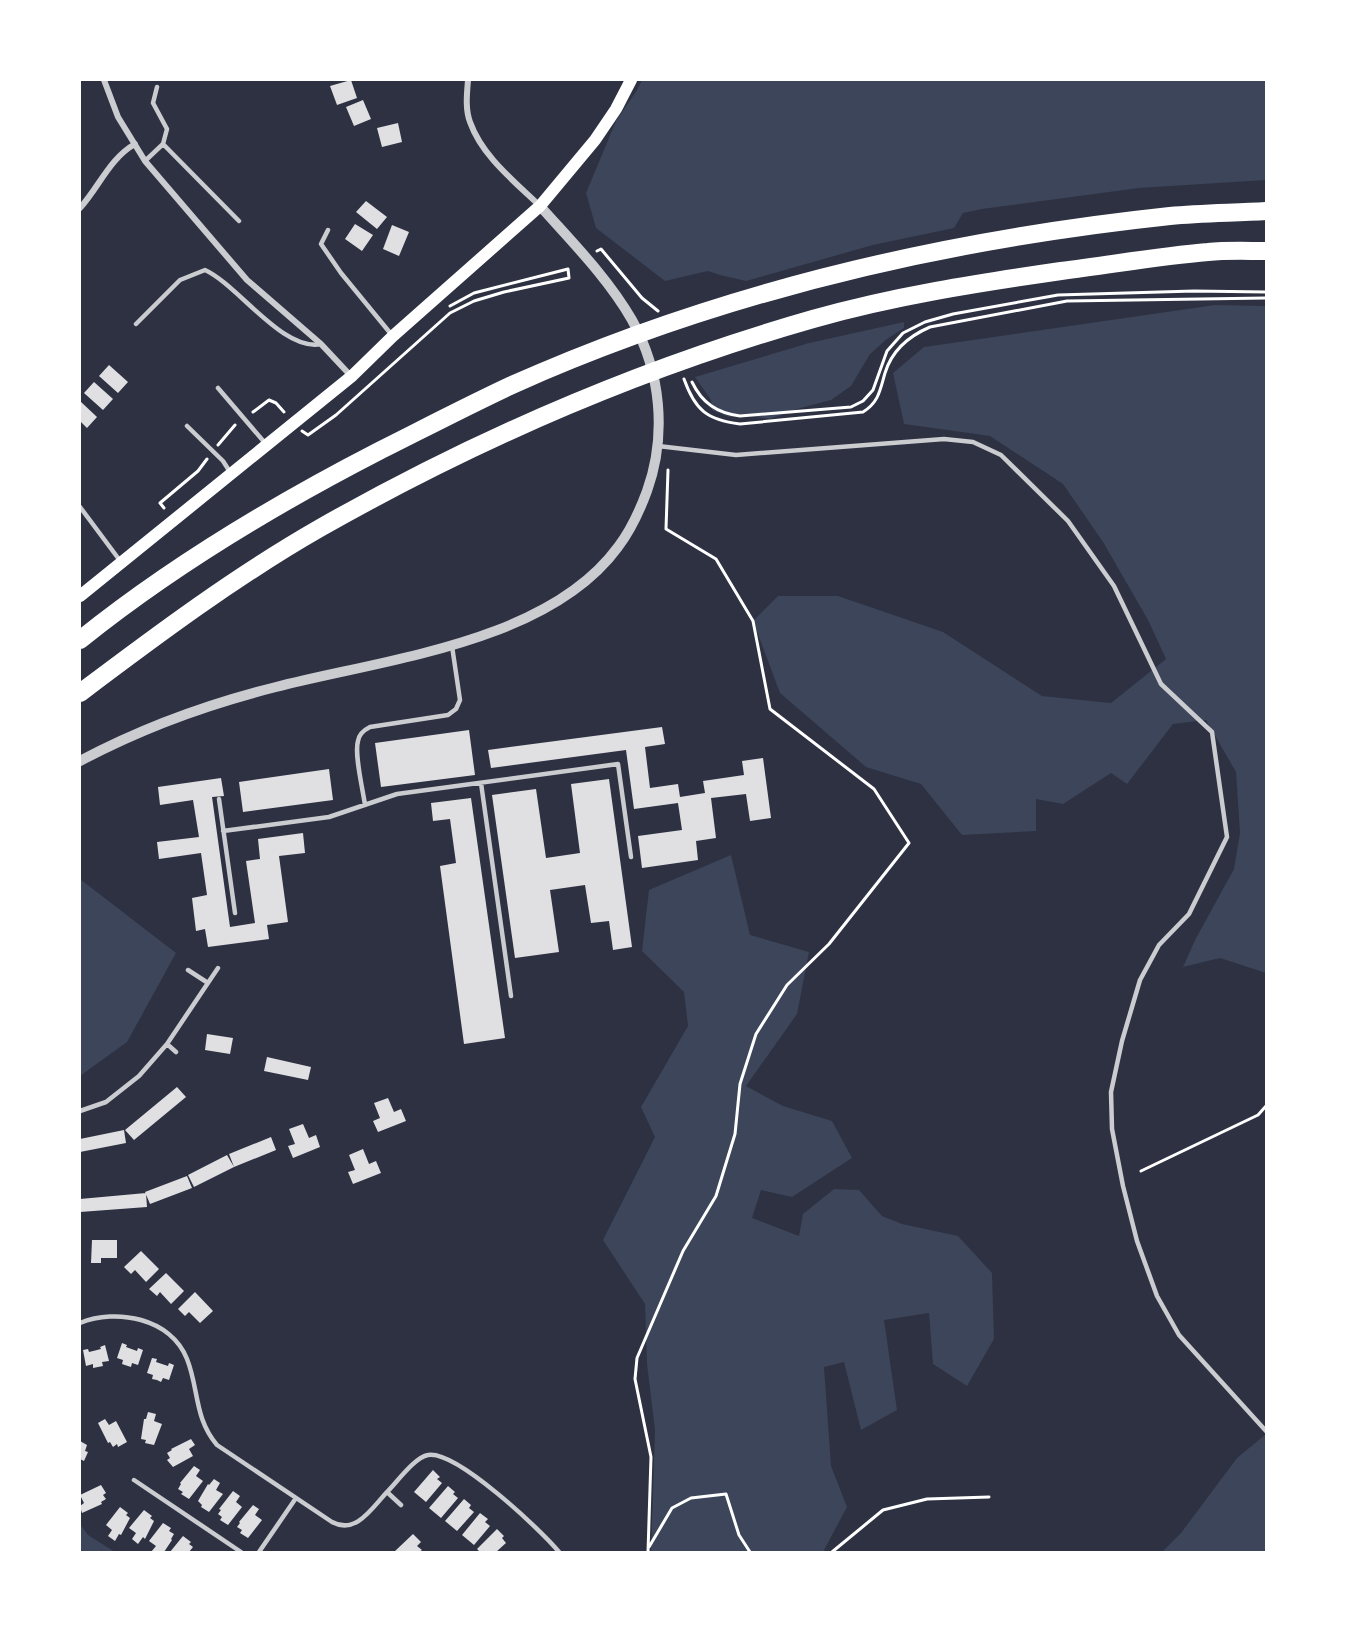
<svg xmlns="http://www.w3.org/2000/svg" width="1346" height="1632" font-family="Helvetica,sans-serif">
  <style>
    .green { fill: #3c4559 }
    .building { fill: #e0e0e3 }
    .lines { fill: none; stroke-linecap: round; stroke-linejoin: round }
    .path { stroke: #fff; stroke-width: 3 }
    .service { stroke: #caccd0; stroke-width: 4.5 }
    .minor { stroke: #caccd0; stroke-width: 6 }
    .tertiary { stroke: #caccd0; stroke-width: 10 }
    .secondary { stroke: #fff; stroke-width: 12 }
    .motorway { stroke: #fff; stroke-width: 18 }
  </style>
  <rect width="100%" height="100%" fill="#2d3142"/>
  <path class="green" d="M642 80H1266V180L1139 188 982 209 963 213 954 228 873 245 746 281 720 275 708 271 665 281 596 228 586 193 616 121 637 90Z
    M1215 305 1266 306V973L1220 958 1183 967 1195 940 1234 869 1240 833 1236 772 1206 720 1173 724 1127 784 1111 773 1063 804 1036 799V831L962 835 921 784 866 767 780 693 753 621 778 596H838L943 632 1042 696 1111 703 1166 659 1148 620 1103 542 1063 484 990 436 904 424 893 373 924 347Z
    M904 322V328L887 339 870 354 851 386 831 400 797 409 770 419 741 415 729 417 712 410 711 400 695 377 809 343Z
    M731 855 750 935 809 952 797 1014 746 1086 783 1106 832 1121 852 1158 792 1197 761 1190 752 1218 799 1236 803 1214 834 1189 859 1190 882 1216 902 1224 958 1236 992 1273 994 1339 967 1386 933 1364 929 1313 884 1320 897 1410 861 1430 844 1362 824 1367 831 1466 847 1507 823 1552H651L655 1430 647 1364 645 1304 603 1240 655 1137 641 1107 688 1026 684 992 642 951 649 890Z
    M80 879 176 953 127 1042 80 1076Z
    M1266 1434V1552H1162L1181 1533 1237 1458Z
    M80 1524 88 1535 115 1552H80Z"/>
  <path class="building" d="M351 80 357 98 337 105 330 86Z
    M363 100 371 119 354 126 346 107Z
    M398 123 402 142 382 147 377 128Z
    M366 201 387 217 377 229 356 212Z
    M355 224 373 235 362 251 345 239Z
    M392 225 409 232 399 256 383 249Z
    M109 365 128 382 118 393 99 376Z
    M94 382 113 399 103 410 84 393Z
    M80 401 97 417 87 428 80 421Z
    M662 727 665 744 645 747 650 788 678 784 680 797 705 793 703 781 744 775 742 761 763 758 771 818 750 821 746 794 711 798 716 838 696 841 698 860 642 868 638 836 682 830 678 803 634 809 626 750 491 768 488 750Z
    M469 730 475 775 381 787 375 743Z
    M329 769 333 800 243 812 239 782Z
    M221 778 224 796 212 797 230 927 255 923 246 861 260 859 258 839 303 833 305 853 279 856 288 922 267 925 269 939 208 947 205 929 196 931 192 898 207 895 201 853 159 859 157 842 199 837 193 800 160 805 158 787Z
    M609 779 632 947 613 950 609 921 591 923 585 885 550 890 559 952 515 958 492 795 536 789 546 858 580 853 571 784Z
    M471 798 505 1038 464 1044 440 866 456 863 450 819 433 821 431 803Z
    M207 1034 233 1038 230 1054 205 1050Z
    M267 1057 311 1067 308 1080 264 1071Z
    M177 1087 186 1097 134 1140 125 1130Z
    M388 1098 394 1112 401 1109 406 1121 378 1132 373 1121 380 1118 374 1103Z
    M303 1124 309 1138 316 1135 320 1147 293 1158 288 1146 295 1144 289 1129Z
    M124 1130 126 1143 80 1152V1139Z
    M271 1137 276 1150 234 1167 229 1154Z
    M363 1149 369 1164 376 1161 381 1173 353 1184 348 1172 355 1170 349 1155Z
    M227 1155 234 1167 194 1187 188 1175Z
    M187 1176 192 1188 150 1204 145 1192Z
    M146 1193 147 1207 80 1212V1199Z
    M92 1240H117V1258H101V1263H91Z
    M141 1251 159 1269 146 1282 135 1270 131 1274 124 1267Z
    M166 1273 184 1291 171 1304 160 1292 157 1296 149 1289Z
    M195 1292 213 1311 200 1323 189 1312 185 1316 178 1309Z
    M122 1343 127 1345 126 1347 137 1351 138 1348 143 1350 138 1365 132 1363 131 1367 122 1364 123 1360 117 1358Z
    M105 1345 109 1361 102 1362 103 1366 93 1368V1364L86 1366 83 1350 88 1349 89 1352 101 1349 100 1347Z
    M152 1358 157 1359 156 1362 168 1366 169 1363 174 1365 169 1380 163 1378 161 1382 157 1380 152 1379 153 1375 147 1373Z
    M148 1412 156 1414 154 1421 162 1424 154 1445 145 1443 146 1440 141 1439 144 1419H146Z
    M105 1419 109 1425 116 1421 127 1442 118 1447 117 1444 113 1447 110 1442 108 1443 98 1423Z
    M191 1439 195 1445 189 1449 193 1456 173 1467 167 1460 170 1458 167 1453 172 1450 171 1449Z
    M80 1441 87 1445 85 1451 88 1452 84 1461 80 1459Z
    M194 1466 200 1470 196 1476 203 1481 189 1499 181 1494 183 1492 178 1489 181 1484 180 1483Z
    M433 1470 440 1477 437 1479 442 1483 426 1502 414 1492Z
    M214 1479 220 1483 216 1490 223 1494 209 1512 201 1507 202 1505 198 1501 208 1484 209 1485Z
    M101 1485 106 1493 103 1495 106 1499 101 1502 102 1504 82 1513 80 1506 84 1503 80 1495Z
    M448 1486 455 1492 453 1494 458 1498 441 1518 429 1508Z
    M233 1491 240 1496 236 1502 242 1507 228 1525 220 1520 222 1517 218 1514 221 1510 219 1509Z
    M464 1499 471 1505 469 1508 474 1512 457 1531 445 1521Z
    M253 1505 259 1509 255 1515 262 1520 248 1538 240 1533 242 1530 237 1527 240 1523 239 1522Z
    M120 1507 128 1513 126 1515 130 1518 121 1535 119 1534 115 1541 108 1536 112 1530 106 1525Z
    M144 1510 152 1516 150 1518 154 1521 145 1539 143 1537 138 1544 132 1539 136 1533 129 1528Z
    M480 1513 488 1519 485 1522 490 1526 474 1545 462 1535Z
    M163 1523 171 1528 169 1531 174 1534 171 1539 172 1540 164 1552H151L156 1546 149 1541Z
    M497 1529 504 1536 502 1538 506 1543 496 1552H480L477 1549Z
    M413 1534 421 1542 417 1546 422 1550 419 1552H394Z
    M183 1536 191 1542 189 1544 193 1547 189 1552H170Z"/>
  <g class="lines">
    <path class="path" d="M597 251 601 249 642 298 658 311
      M684 379C695 410 707 420 740 424L863 412C879 402 880 390 885 373 892 350 909 336 930 327L1067 301 1266 298
      M692 382C702 403 717 413 740 416L851 407 863 401 873 390 887 351 903 333 925 322 953 314 1058 295 1194 291 1266 292
      M253 412 269 400 276 403 284 412
      M302 431 308 435 336 415 450 313 474 301 504 292 569 278 568 269 474 293 450 306
      M218 445 235 425
      M164 508 160 503 198 471 207 459
      M1141 1171 1258 1115 1266 1106
      M649 1547 672 1508 691 1498 726 1494 739 1535 750 1552
      M648 1552 651 1457 635 1379 637 1358 683 1251 716 1196 735 1134 740 1084 756 1034 787 985 829 944 909 843 874 789 770 709 753 621 716 559 666 529 668 470
      M832 1552 883 1510 927 1499 989 1497"/>
    <path class="service" d="M163 144 239 221
      M145 161 163 144 167 129 153 103 157 87
      M328 230 321 244 341 273 391 334
      M136 324 180 280 205 270C238 285 283 352 321 344
      M218 388 265 443
      M187 426 223 461 230 472
      M658 446 736 455 944 439 973 442 1001 455 1068 521 1114 586 1161 684 1212 732 1227 837 1189 914 1159 945 1140 980 1122 1041 1111 1092 1112 1129 1123 1186 1137 1241 1157 1296 1179 1335 1266 1431
      M80 507 121 562
      M481 783 511 996
      M219 799 235 913
      M365 805C363 790 354 754 358 741 359 734 364 730 370 727L448 715 456 709 460 700 452 646
      M223 831 329 817 397 794 618 764 631 857
      M188 970 208 983
      M167 1044 176 1052
      M80 1111 106 1102 139 1076 167 1044 218 968
      M80 1323C116 1308 171 1318 187 1359 199 1389 194 1418 217 1445L332 1522C356 1535 372 1508 387 1492L401 1505
      M134 1480 241 1552
      M387 1492C397 1482 415 1457 428 1455 456 1450 541 1530 559 1552
      M259 1552 296 1498"/>
    <path class="minor" d="M104 80 118 117 145 161 247 280 321 344 351 376
      M468 80C467 93 465 109 470 122 482 156 514 181 540 206
      M80 208C99 187 110 158 135 144"/>
    <path class="tertiary" d="M80 761C142 728 208 704 276 687 384 659 548 643 618 547 631 530 640 510 647 491 667 435 661 372 632 320 608 278 572 242 540 206"/>
    <path class="secondary" d="M80 596 352 376 393 336 540 206 595 140 616 109 631 80"/>
    <path class="motorway" d="M80 640C172 566 274 505 379 451 423 429 467 406 512 385 720 292 944 240 1170 216 1202 213 1234 213 1266 211
      M80 693C157 635 236 576 320 528 475 440 641 368 813 319 894 296 978 283 1061 271 1110 265 1159 256 1208 252 1227 250 1247 251 1266 251"/>
  </g>
  <rect width="1346" height="1632" fill="none" stroke="#ffffff" stroke-width="162"/>
</svg>
